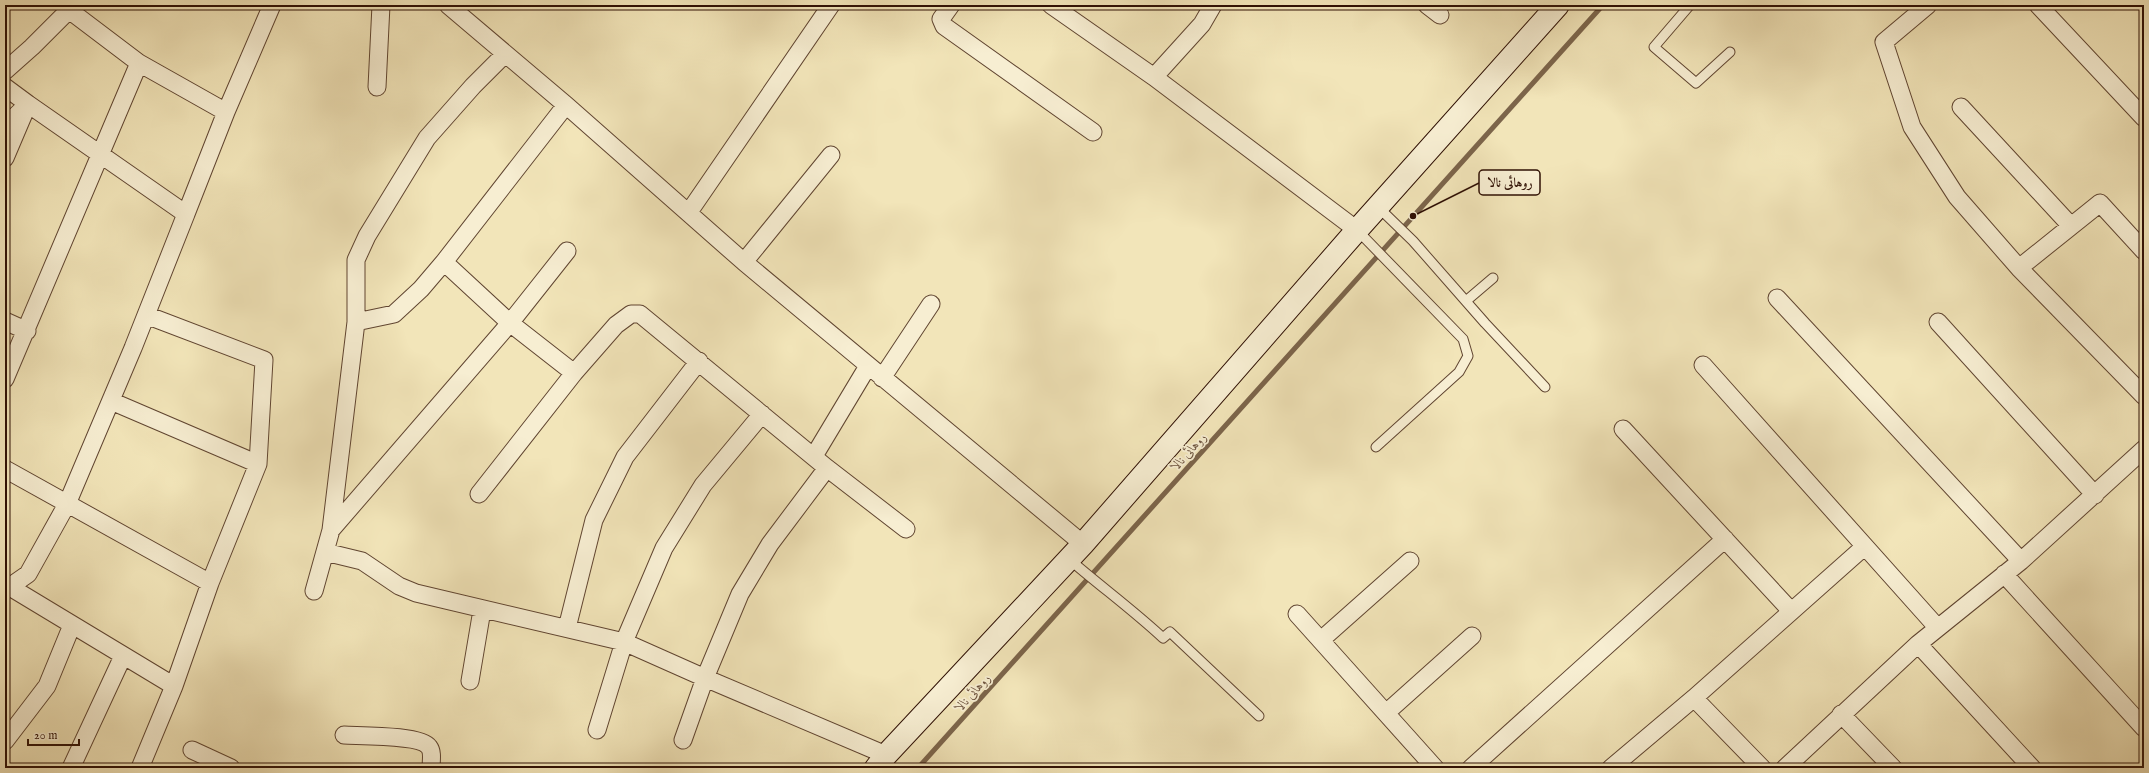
<svg xmlns="http://www.w3.org/2000/svg" width="2149" height="773" font-family="'IM FELL English',Amiri,serif">
  <style>
    .lines { fill: none; stroke-linecap: round; stroke-linejoin: round }
    .stream { stroke: #7c654b; stroke-width: 5 }
    .lane-casing { stroke: #604531; stroke-width: 11 }
    .street-casing { stroke: #604531; stroke-width: 19 }
    .secondary-casing { stroke: #2f1004; stroke-width: 24 }
    .lane { stroke: #f7eed2; stroke-width: 9 }
    .street { stroke: #f7eed2; stroke-width: 17 }
    .secondary { stroke: #f7eed2; stroke-width: 22 }
    .labels { text-anchor: middle; stroke-width: 3.5; stroke-linejoin: round; paint-order: stroke }
    .water-label { font-size: 13px; font-style: italic; fill: #694f3a; stroke: #f7eed2 }
    .leader { fill: none; stroke: #2f1004; stroke-width: 1.5 }
    .callout-dot { fill: #2f1004; stroke: #f7eed2; stroke-width: 1.5 }
    .callout { fill: #f7eed2; stroke: #2f1004; stroke-width: 1.5 }
    .callout-label { font-size: 13px; text-anchor: middle; font-weight: bold; fill: #2f1004 }
  </style>
  <rect width="100%" height="100%" fill="#f2e5b9"/>
  <filter id="stains"><feTurbulence type="fractalNoise" baseFrequency=".005" numOctaves="4"/><feColorMatrix values="0 0 0 0 .2 0 0 0 0 .09 0 0 0 0 .02 0 0 0 .5 -.17"/></filter>
  <radialGradient id="worn" r=".72"><stop offset=".6" stop-color="#630" stop-opacity="0"/><stop offset="1" stop-color="#630" stop-opacity=".3"/></radialGradient>
  <g class="lines">
    <path class="stream" d="M918 768 1603 5"/>
    <defs>
      <path id="lane" d="M1690 5 1654 47 1696 83 1730 52
        M1378 207 1413 241 1485 323 1545 387
        M1357 230 1463 339 1468 356 1459 372 1376 447
        M1466 301 1493 278
        M1069 559C1100 586 1133 610 1163 638L1170 632 1259 716"/>
      <path id="street" d="M448 5 566 105 744 262 1083 544
        M951 5 941 19 944 26 1093 132
        M1051 5 1154 77 1357 230
        M1427 5 1440 15
        M1928 5 1884 42 1912 127 1957 197 2019 268 2144 396
        M2038 5 2144 118
        M139 63 226 112 186 214
        M5 71 32 47 74 5
        M1154 77 1202 24 1213 5
        M5 87 28 104 5 158
        M377 87 381 5
        M1961 107 2071 226
        M226 112 272 5
        M5 126 28 104 186 214 133 348 67 504 28 574 5 590
        M689 212 831 5
        M744 262 831 155
        M2019 268 2100 203 2144 251
        M1777 298 2021 561
        M5 321 27 331
        M356 322 394 314 421 289 444 262
        M1938 322 2095 495
        M1703 365 1937 627
        M574 373 616 325 631 314H640L827 468 906 529
        M882 378 931 304
        M5 379 139 63 69 10
        M111 401 258 464 264 360 146 315
        M1623 429 1791 611
        M814 456 868 366
        M827 468 770 544 740 594 705 678 886 755
        M5 469 210 583 174 686
        M479 494 574 373 510 323 567 251
        M331 530 356 322V260L367 236 427 138 473 86 505 54
        M325 552 362 561 399 586 416 593 624 642 705 678 683 740
        M2004 574 2144 728
        M210 583 258 464
        M5 584 174 686 140 768
        M314 591 331 530 510 323 444 262 566 105
        M1297 614 1435 768
        M567 628 594 520 625 457 699 361
        M1321 640 1410 561
        M1918 644 2032 768
        M470 681 482 610
        M1694 698 1762 768
        M1386 713 1472 636
        M1841 714 1893 768
        M597 730 624 642 664 548 703 485 762 414
        M344 735C360 736 421 735 429 747 433 752 431 762 431 768
        M5 741 47 686 72 625
        M192 750 231 768
        M71 768 123 656
        M1471 768 1725 539
        M1611 768 1694 698 1864 547
        M1785 768 1918 644 2021 561 2144 449"/>
      <path id="secondary" d="M876 768 886 755 1083 544 1357 230 1558 5"/>
    </defs>
    <use href="#lane" class="lane-casing"/>
    <use href="#street" class="street-casing"/>
    <use href="#secondary" class="secondary-casing"/>
    <use href="#lane" class="lane"/>
    <use href="#street" class="street"/>
    <use href="#secondary" class="secondary"/>
  </g>
  <g class="labels">
    <g class="water-label">
      <text transform="translate(1188 451) rotate(-48)" y="5">روہائی نالا</text>
      <text transform="translate(972 692) rotate(-48)" y="5">روہائی نالا</text>
    </g>
  </g>
  <path class="leader" d="M1413 216L1479 183"/>
  <circle class="callout-dot" cx="1413" cy="216" r="4"/>
  <rect class="callout" x="1479" y="170" width="61" height="25" rx="4"/>
  <g class="callout-label">
    <text x="1510" y="187">روہائی نالا</text>
  </g>
  <rect width="2149" height="773" fill="none" stroke="#f2e5b9" stroke-width="20"/>
  <rect x="6" y="6" width="2137" height="761" fill="none" stroke="#2f1004" stroke-width="2"/>
  <rect x="10" y="10" width="2129" height="753" fill="none" stroke="#2f1004"/>
  <path d="M28 739v6h51v-6" fill="none" stroke="#2f1004" stroke-width="2"/>
  <text x="34" y="739" font-size="12" fill="#2f1004" stroke="#f7eed2" stroke-width="3" paint-order="stroke">20 m</text>
  <rect width="100%" height="100%" filter="url(#stains)"/>
  <rect width="100%" height="100%" fill="url(#worn)"/>
</svg>
